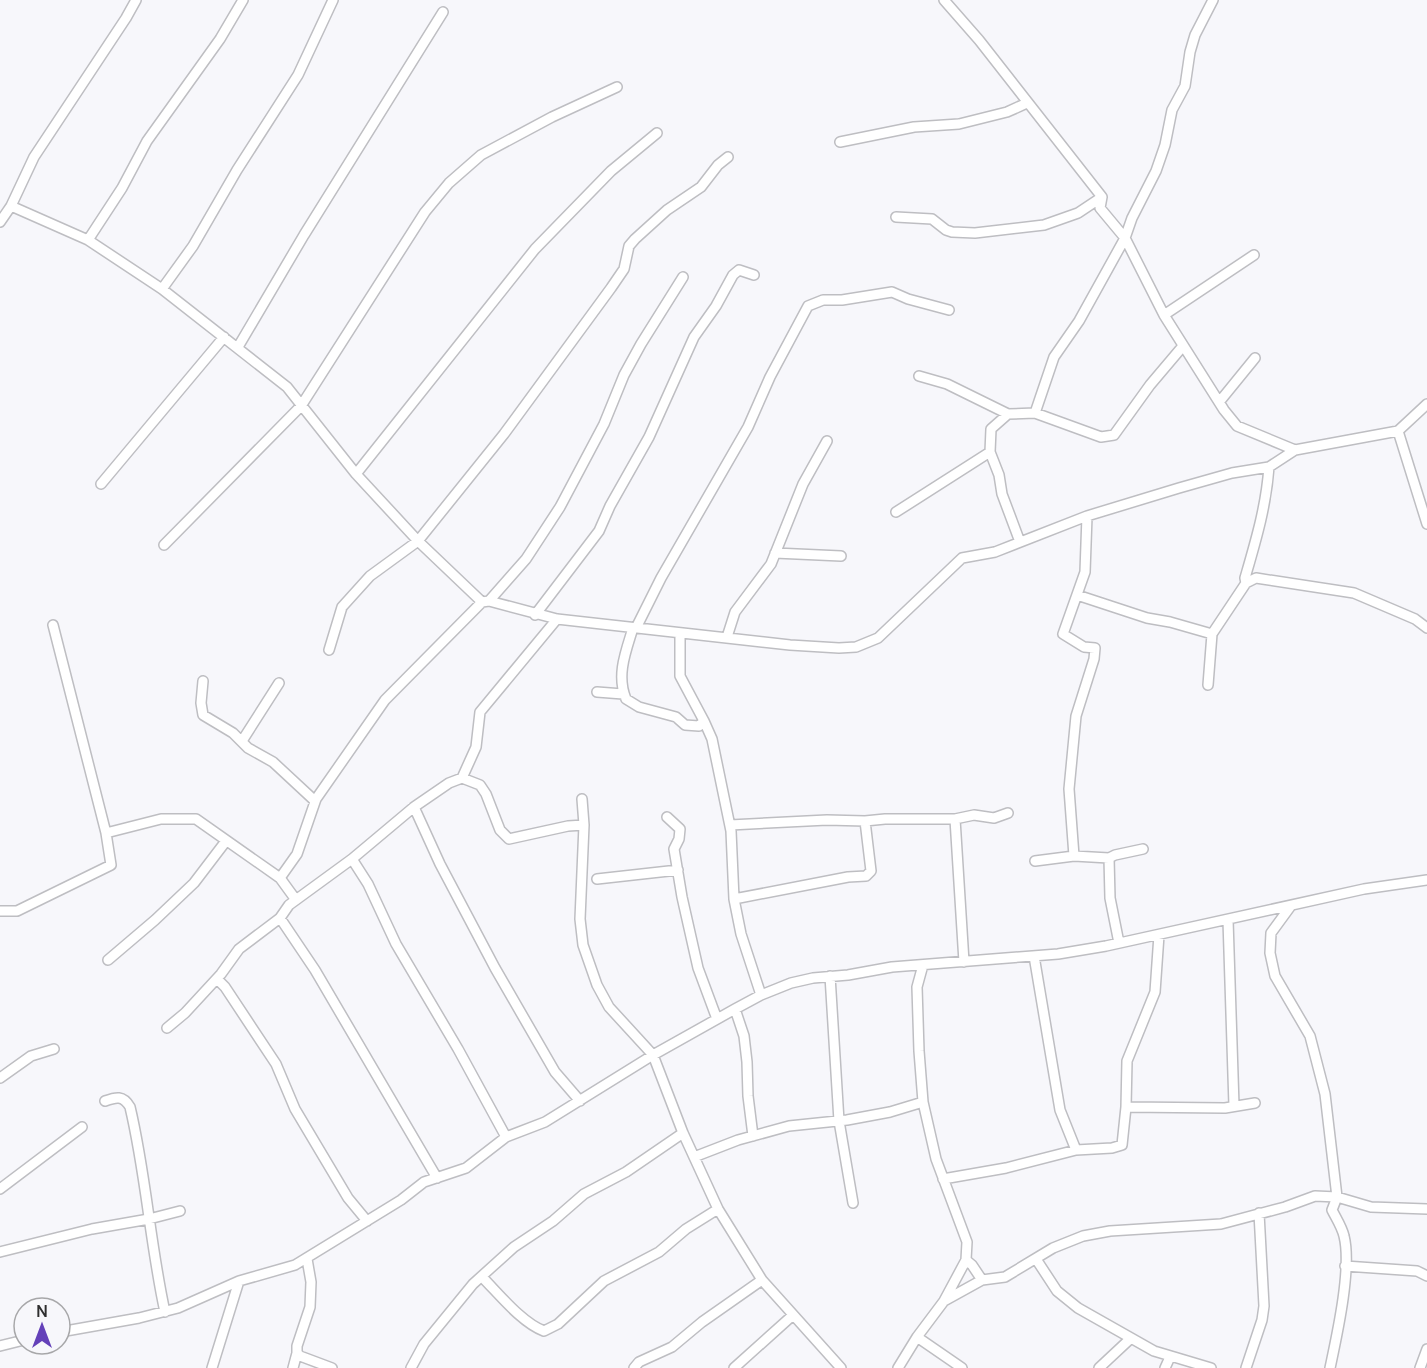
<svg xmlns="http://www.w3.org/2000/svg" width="1427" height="1368" font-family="Manrope,sans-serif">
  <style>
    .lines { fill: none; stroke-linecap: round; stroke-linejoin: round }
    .minor-casing { stroke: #bebec2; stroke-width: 12 }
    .minor { stroke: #fff; stroke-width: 9 }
  </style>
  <rect width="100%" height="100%" fill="#f7f7fb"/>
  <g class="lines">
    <defs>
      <path id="minor" d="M944 0 979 40 1102 197 1100 208 1125 238 1164 315 1224 410 1237 426 1295 450
        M840 142 914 127 959 124 1007 112 1027 103
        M11 206 88 240 162 289 287 387 356 474 418 541 482 602 489 601 557 619 790 645 839 648 856 647 878 638 962 558 995 552 1087 516 1179 488 1232 473 1269 467 1295 450 1398 431 1427 524
        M896 217 932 219 946 230 952 232 975 233 1044 225 1078 213 1102 197
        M0 222 11 206 34 157 126 18 136 0
        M88 240 122 188 147 141 220 39 243 0
        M162 289 193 246 237 170 298 75 333 0
        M1164 315 1254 255
        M238 347 304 235 443 12
        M919 376 947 384 1008 414 1035 413 1101 437 1114 435 1150 385 1183 346
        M1220 401 1255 358
        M1035 413 1054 357 1079 321 1125 238 1132 218 1156 171 1165 145 1172 110 1185 86 1190 52 1195 35 1213 0
        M1008 414 991 429 990 452 999 475 1002 494 1020 542
        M1398 431 1427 404
        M1269 467C1266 507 1256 540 1245 578L1246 583 1256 578 1354 593 1415 619 1427 628
        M356 474 535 249 611 171 657 133
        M101 484 224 337
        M896 512 990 452
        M164 545 301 406 425 212 449 183 481 155 552 117 617 87
        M775 553 841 556
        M1077 595 1147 618 1170 622 1212 634
        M489 601 526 559 560 507 604 424 624 375 641 344 683 277
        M535 615 599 531 610 506 649 437 694 337 716 306 733 275 739 270 754 275
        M633 628C626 651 616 675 626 699L639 707 676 717 685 725 699 726 704 721 712 739 731 831 734 899 741 934 761 995
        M636 628 661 578 748 427 770 377 808 306 823 300H842L892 292 908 299 949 310
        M680 633V676L704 721
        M727 637 735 612 771 564 803 484 827 441
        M329 650 342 607 370 576 418 541 504 434 611 288 624 269 629 246 635 239 667 210 701 187 718 165 728 157
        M203 681 201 703 203 715 233 733 248 748 273 762 315 801
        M1208 685 1212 634 1246 583
        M597 692 623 694
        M242 741 279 683
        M462 778 476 747 480 712 557 619
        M582 799 584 825 580 919 583 945 597 985 609 1007 653 1055 683 1133 718 1209 762 1280 841 1368
        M414 807 440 864 495 968 555 1072 580 1101
        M667 817 680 829 679 839 674 849 682 897 698 968 717 1019
        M955 819 964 962
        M865 821 885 819H955L974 815 994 818 1008 813
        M730 825 827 820 865 821 871 871 866 876 848 877 734 899
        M106 833 161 819H196L280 878 296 900
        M1074 856 1069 789 1076 716 1094 659 1095 648 1084 647 1063 634 1085 572 1087 516
        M1109 858 1110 898 1119 943
        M352 859 368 884 396 944 458 1049 506 1137
        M1035 861 1074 856 1109 858 1115 855 1143 849
        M280 878 297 854 316 799 385 700 482 602
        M597 879 678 870
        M1290 907 1271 933 1270 953 1275 976 1310 1036 1325 1094 1337 1197 1332 1210C1336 1218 1342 1227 1344 1236 1352 1268 1337 1335 1330 1368
        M0 911H17L111 865 106 833 53 625
        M280 918 315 970 437 1178
        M1228 920 1234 1106
        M1034 956 1060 1110 1076 1150
        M108 960 155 920 194 883 226 841
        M830 976 839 1121 853 1203
        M217 979 225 987 276 1064 295 1109 348 1198 367 1221
        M735 1009 744 1036 747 1062 748 1096 753 1136
        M167 1028 185 1013 221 974 239 949 280 918 289 905 352 859 414 807 449 783 462 778 480 785 486 794 500 830 509 839 568 826 584 825
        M0 1078 31 1056 54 1049
        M105 1101C116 1097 123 1095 130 1107 146 1174 150 1244 165 1312
        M1126 1107 1225 1108 1255 1103
        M694 1157 738 1140 789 1126 847 1120 890 1112 923 1102
        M943 1179 1006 1168 1076 1150 1112 1148 1122 1145 1126 1107 1127 1061 1155 992 1159 935
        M0 1189 82 1127
        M0 1252 92 1229 149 1219 180 1211
        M307 1259 311 1282 310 1307 297 1346V1353L300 1356 332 1368
        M1036 1259 1057 1291 1078 1308 1154 1351 1211 1368
        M966 1260 972 1265 982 1280
        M1345 1266 1417 1271 1427 1276
        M482 1277C499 1294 522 1323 544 1331L558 1324 604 1281 659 1252 686 1229 718 1209
        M944 1301 982 1280 1005 1277 1053 1248 1083 1236 1110 1231 1221 1224 1285 1207 1315 1196 1337 1197 1371 1207 1427 1209
        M60 1332 139 1318 178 1308 239 1281 295 1265 401 1200 424 1182 466 1168 506 1137 545 1122 653 1055 735 1009 761 995 791 983 813 978 848 975 892 967 1058 954 1106 946 1364 889 1427 880
        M917 1337 962 1368
        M0 1346 24 1340
        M212 1368 239 1281
        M293 1368 297 1353
        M411 1368 424 1344 473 1284 514 1247 553 1221 584 1194 626 1172 683 1133
        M634 1368 639 1362 672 1347 702 1322 762 1280
        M734 1368 793 1315
        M898 1368 917 1337 944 1301 966 1260 967 1242 936 1159 923 1102 919 1051 917 987 923 965
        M1099 1368 1130 1339
        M1165 1368 1170 1357
        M1246 1368 1262 1320 1264 1306 1259 1213
        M1420 1368 1427 1349"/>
    </defs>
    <use href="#minor" class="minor-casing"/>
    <use href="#minor" class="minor"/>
  </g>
  <g transform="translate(42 1326)"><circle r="28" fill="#f7f7fb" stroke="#a7a7a9" stroke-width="1.5"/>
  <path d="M0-4.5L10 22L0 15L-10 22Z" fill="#6441b9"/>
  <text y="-9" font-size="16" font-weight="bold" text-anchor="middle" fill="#2e2e2f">N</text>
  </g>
</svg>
